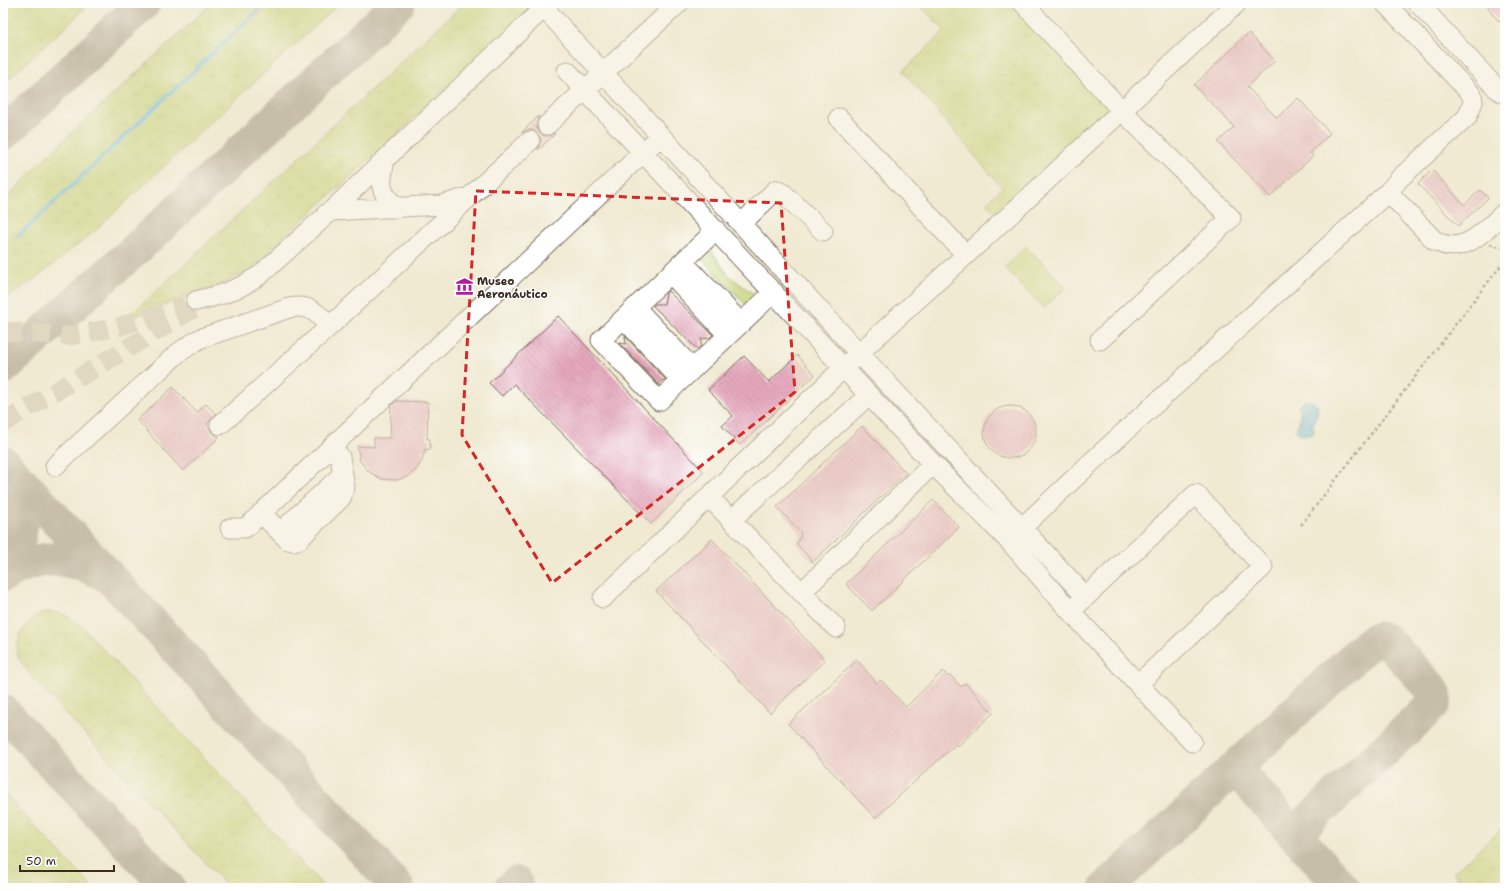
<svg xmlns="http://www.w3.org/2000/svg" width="1508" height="891" font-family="'Shantell Sans',sans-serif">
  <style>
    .grass { fill: url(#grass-tufts); stroke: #807e4a }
    .pitch { fill: #c4d375; stroke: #807e4a }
    .water { fill: url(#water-rules); stroke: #4e717e }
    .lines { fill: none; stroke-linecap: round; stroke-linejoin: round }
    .stream { stroke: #61b8de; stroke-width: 4 }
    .taxiway { stroke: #968a78; stroke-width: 34 }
    .building { fill: url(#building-back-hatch) }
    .minor-tunnel { stroke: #ccc4ae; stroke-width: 19; stroke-dasharray: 19 10; stroke-linecap: butt }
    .minor-casing { stroke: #7a6d5d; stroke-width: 21 }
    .path { stroke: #7a6d5d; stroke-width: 2.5; stroke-dasharray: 3 3; stroke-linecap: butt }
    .minor { stroke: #fff; stroke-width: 19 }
    .marked { fill: none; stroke: #d62828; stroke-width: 3; stroke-dasharray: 8 5; stroke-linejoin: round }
    .labels { text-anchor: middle; stroke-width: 3; stroke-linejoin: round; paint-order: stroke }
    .poi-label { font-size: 11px; font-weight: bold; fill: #3b2a1e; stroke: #fff; text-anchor: start }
  </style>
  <defs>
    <pattern id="grass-tufts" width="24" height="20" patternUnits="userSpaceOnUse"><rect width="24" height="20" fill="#c4d375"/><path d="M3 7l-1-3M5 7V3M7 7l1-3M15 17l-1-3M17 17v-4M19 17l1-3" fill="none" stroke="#a9b565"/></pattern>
    <pattern id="water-rules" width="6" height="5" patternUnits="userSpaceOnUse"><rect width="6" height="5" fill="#61b8de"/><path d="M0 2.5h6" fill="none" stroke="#5196b3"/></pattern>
    <pattern id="building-back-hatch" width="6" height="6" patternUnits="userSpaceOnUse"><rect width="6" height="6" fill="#e6a9bd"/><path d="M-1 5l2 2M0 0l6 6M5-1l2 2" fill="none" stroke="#bc8a99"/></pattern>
  </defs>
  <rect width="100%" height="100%" fill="#fff"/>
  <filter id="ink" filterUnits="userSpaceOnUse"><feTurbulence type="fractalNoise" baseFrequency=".025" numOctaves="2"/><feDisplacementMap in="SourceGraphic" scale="8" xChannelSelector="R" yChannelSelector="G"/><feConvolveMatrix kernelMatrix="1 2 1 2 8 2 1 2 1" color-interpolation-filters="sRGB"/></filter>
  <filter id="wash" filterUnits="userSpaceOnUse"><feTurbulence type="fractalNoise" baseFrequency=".012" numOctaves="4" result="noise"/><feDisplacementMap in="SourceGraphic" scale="16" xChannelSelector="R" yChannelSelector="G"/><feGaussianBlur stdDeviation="0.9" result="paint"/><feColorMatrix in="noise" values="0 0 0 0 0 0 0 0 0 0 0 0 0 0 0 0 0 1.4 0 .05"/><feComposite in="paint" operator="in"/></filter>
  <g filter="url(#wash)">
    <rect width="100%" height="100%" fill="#f0ead2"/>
    <path class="grass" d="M3 3H91L3 84Z
      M212 3H340L91 234 39 276 3 301V202L48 155Z
      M464 3H539L248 271 215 288 197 292 125 320Z
      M917 3H1013L1112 111 1000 218 986 203 1002 188 903 71 945 31Z
      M709 247 728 275 756 296 747 306 700 257Z
      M47 612C66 612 74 620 87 632L325 888H229L30 675C27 669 20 662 18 656 14 642 25 621 38 615 40 613 44 613 47 612Z
      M3 792 93 888H3Z
      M1505 826V888H1456L1461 882 1453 873Z"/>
    <path class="pitch" d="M1026 246 1066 287 1044 308 1004 268Z"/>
    <path class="water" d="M1306 400 1314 402 1318 406 1317 416 1313 423 1314 433C1307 437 1301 437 1296 430 1300 419 1301 417 1298 406Z"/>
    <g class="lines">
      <path class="stream" d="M17 237 266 3"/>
      <path class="taxiway" d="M3 134 144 3
        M3 368 147 239 399 3
        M3 462 398 888
        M3 575C42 553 68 556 106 575
        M4 575C27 532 23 519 12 473
        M3 711 169 888
        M1248 783 1343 888
        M511 888 516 883
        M1106 888 1369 643C1374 639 1380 637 1386 640L1433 690 1435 695 1434 704 1307 822"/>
    </g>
    <g id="blocks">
      <path class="building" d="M1486 3H1505V27L1492 14Z
        M1249 33 1275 61 1247 87 1277 118 1298 98 1330 133 1310 153 1313 156 1270 197 1218 142 1234 127 1194 85Z
        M539 116 536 127 539 132 544 136H549L554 133 555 134 538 150 541 139 538 134 533 130H527L522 133V132Z
        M1432 170 1464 205 1480 190 1488 198 1458 226 1418 184Z
        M668 291 713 335 709 338 701 339V346L697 349 653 306 655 304H664L666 293Z
        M558 316 704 472 651 524 514 384 502 396 489 383Z
        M625 336 666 380 661 381 659 385 619 343 626 344Z
        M797 355 815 375 740 445 722 426 733 416 708 390 744 356 769 382Z
        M173 387 197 413 206 404 216 414 207 424 212 433 219 437 183 471 137 420Z
        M396 401 428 402 427 439H430V450L425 449 422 461 416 470 407 477 396 480 382 479 369 472 360 461 357 446 374 447V438H390L391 406Z
        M984 432a26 26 0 1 1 52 0a26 26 0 1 1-52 0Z
        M862 426 906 473 813 562 796 543 799 541 801 533 777 507Z
        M933 500 959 527 872 611 846 584Z
        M712 539 825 660 770 713 656 591Z
        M857 660 877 683 881 680 906 707 943 671 948 677 950 675 961 687 965 683 993 713 958 746 956 744 875 818 788 724Z"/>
    </g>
  </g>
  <g filter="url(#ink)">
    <use href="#blocks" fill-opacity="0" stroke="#7a6d5d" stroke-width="1"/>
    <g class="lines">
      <path class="minor-tunnel" d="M3 331 70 336 118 327 185 305
        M3 423 210 299"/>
      <defs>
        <path id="minor" d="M1023 3 1122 111 1231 218 1100 340
          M1418 3 1498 90 1505 94
          M544 8 859 353 1086 597
          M567 71 933 464 1009 541 1070 611 1192 742
          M839 118 966 255
          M547 125 679 3
          M385 160C380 184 378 191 397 208
          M1388 192 1434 240C1463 258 1485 230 1505 212
          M326 214 331 211 441 205 465 198
          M741 224 776 190 784 194 823 231
          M716 230 601 340 659 401 774 292
          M683 262 741 323
          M671 274 728 335
          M196 301 223 294 242 286 260 275 331 211 549 3
          M635 307 693 369
          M624 319 681 380
          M220 425 330 326 530 141
          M55 466 178 353 199 339 289 308C310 304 316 312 330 326
          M709 497 836 628
          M261 513 288 540 293 541 298 540 341 498 345 487 340 457 332 447
          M731 520 869 395
          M230 528H245L249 525 652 144
          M280 532 343 474
          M1014 535 1098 456 1388 192 1400 178 1467 117 1473 102 1472 95 1385 3
          M802 592 933 464
          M603 598 859 353 1025 201 1237 3
          M1077 605 1196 494 1263 567 1138 684"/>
      </defs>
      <use href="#minor" class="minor-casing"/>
      <path class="path" d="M1490 244 1505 249
        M1301 525 1505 260"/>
      <use href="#minor" class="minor"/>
    </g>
  </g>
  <path d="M0 0H1508V891H0ZM476 191 781 203 795 392 552 583 462 435Z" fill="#f0ead2" fill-opacity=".55" fill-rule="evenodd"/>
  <path class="marked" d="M476 191 781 203 795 392 552 583 462 435Z"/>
  <defs>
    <symbol id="museum-bare" viewBox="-9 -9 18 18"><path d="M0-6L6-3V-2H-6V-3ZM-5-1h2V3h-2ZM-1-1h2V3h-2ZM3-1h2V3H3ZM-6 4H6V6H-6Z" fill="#b5179e" stroke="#fff" stroke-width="2.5" paint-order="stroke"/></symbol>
  </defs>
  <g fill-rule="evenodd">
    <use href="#museum-bare" x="452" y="274" width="25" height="25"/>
  </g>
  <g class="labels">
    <g class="poi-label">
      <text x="477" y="285">Museo<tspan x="477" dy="13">Aeronáutico</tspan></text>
    </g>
  </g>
  <rect width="1508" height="891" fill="none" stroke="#fff" stroke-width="16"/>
  <path d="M20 865v6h94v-6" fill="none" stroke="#3b2a1e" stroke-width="2"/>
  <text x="26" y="865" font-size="12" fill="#3b2a1e" stroke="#ffffff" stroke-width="3" paint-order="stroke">50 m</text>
</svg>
